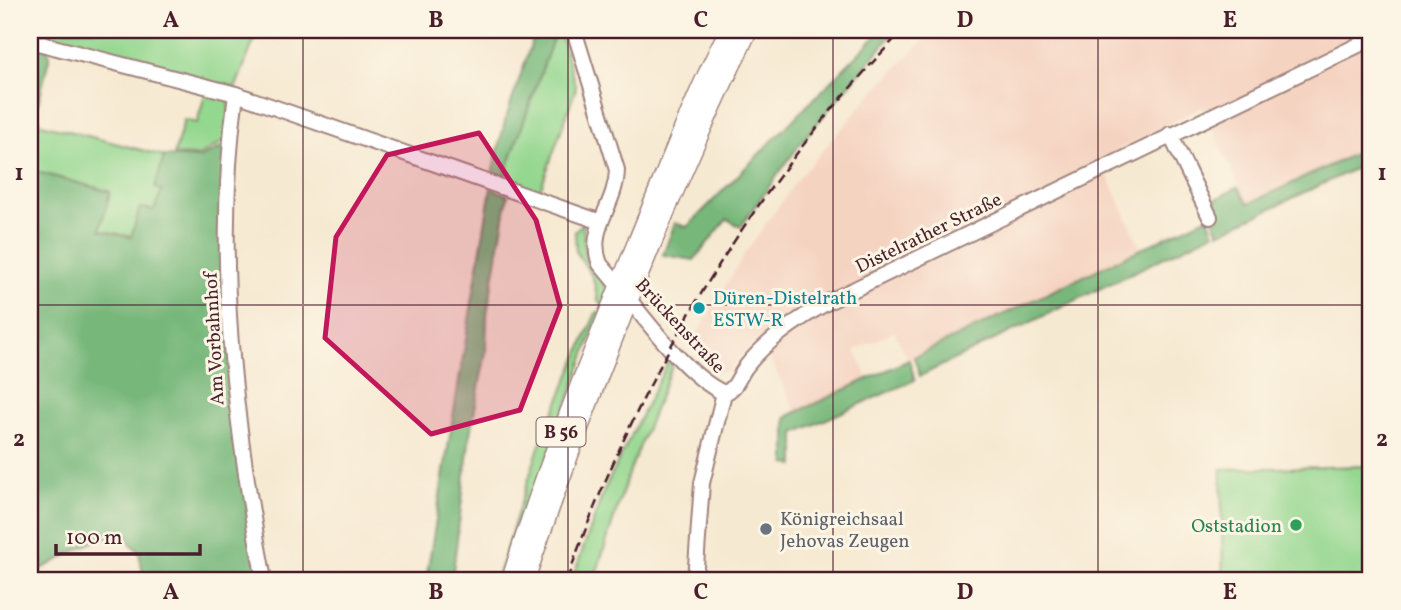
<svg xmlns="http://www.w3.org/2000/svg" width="1401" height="610" font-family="Vollkorn,serif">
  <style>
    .built { fill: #f5d3c1 }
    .green { fill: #94d78f; stroke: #6f7b5d; stroke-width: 2 }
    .forest { fill: #77b87a; stroke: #606c52; stroke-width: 2 }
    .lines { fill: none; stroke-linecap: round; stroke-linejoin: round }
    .minor-casing { stroke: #a0847e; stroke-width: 18 }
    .major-casing { stroke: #a0847e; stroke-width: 21 }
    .minor { stroke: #fff; stroke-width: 14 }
    .major { stroke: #fff; stroke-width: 18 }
    .rail { stroke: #4a1f2b; stroke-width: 2.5; stroke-dasharray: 10 5; stroke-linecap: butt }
    .marked { fill: #c2185b; fill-opacity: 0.2; stroke: #c2185b; stroke-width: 5; stroke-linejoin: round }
    .grid { fill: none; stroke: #4a1f2b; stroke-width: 2; stroke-opacity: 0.55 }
    .culture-dot { fill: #0f9aa8; stroke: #fcf5e5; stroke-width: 2.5 }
    .leisure-dot { fill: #2e9e5b; stroke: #fcf5e5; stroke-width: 2.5 }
    .worship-dot { fill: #6b7280; stroke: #fcf5e5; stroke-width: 2.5 }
    .labels { text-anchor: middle; stroke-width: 6; stroke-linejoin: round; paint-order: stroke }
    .shield { fill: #fcf5e5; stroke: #7f5f63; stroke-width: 2 }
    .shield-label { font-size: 18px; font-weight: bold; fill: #4a1f2b }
    .street-label { font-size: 19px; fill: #4a1f2b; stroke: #fcf5e5 }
    .culture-label { font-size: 19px; fill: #0d838f; stroke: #fcf5e5; text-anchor: start }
    .worship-label { font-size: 19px; fill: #5b616d; stroke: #fcf5e5; text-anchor: start }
    .leisure-label { font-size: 19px; fill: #27864d; stroke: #fcf5e5; text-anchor: end }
    .neatline { fill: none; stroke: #4a1f2b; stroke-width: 2.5 }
    .grid-label { font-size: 23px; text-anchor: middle; font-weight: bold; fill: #4a1f2b }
  </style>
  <rect width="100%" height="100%" fill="#fcf5e5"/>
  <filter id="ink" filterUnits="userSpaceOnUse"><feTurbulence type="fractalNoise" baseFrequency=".0143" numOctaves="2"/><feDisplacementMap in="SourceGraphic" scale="14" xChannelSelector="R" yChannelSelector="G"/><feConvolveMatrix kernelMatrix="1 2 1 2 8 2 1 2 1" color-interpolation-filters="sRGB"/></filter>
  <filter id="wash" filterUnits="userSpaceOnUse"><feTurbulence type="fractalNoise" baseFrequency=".00686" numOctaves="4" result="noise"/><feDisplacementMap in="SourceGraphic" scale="28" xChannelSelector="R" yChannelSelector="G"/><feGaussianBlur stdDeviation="1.57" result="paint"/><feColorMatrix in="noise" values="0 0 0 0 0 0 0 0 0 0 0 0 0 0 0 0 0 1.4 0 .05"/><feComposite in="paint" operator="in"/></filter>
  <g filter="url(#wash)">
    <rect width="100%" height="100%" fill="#f6e9d1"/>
    <path class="built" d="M934 30H1371V146L1248 204 1202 107 1100 159 1141 249 909 360 894 332 855 350 868 379 796 412 769 357 755 341 729 371 716 373 701 359 692 343 745 253 798 179 874 91Z"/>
    <path class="green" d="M30 30H258L235 89 30 37Z
      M556 30H559L576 88 538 196 502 183Z
      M206 91 229 98 230 138 198 156 174 155 184 120 197 123Z
      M38 123 164 156 156 188 162 190 154 211 140 208 132 237 100 230 109 191 30 170Z
      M583 223 585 258 607 289 603 306 598 300 593 278 576 251 575 231Z
      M600 312 504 580H496L539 447 596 313Z
      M669 360 673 363 627 478 594 580H572L605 488Z
      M1371 466V580H1223L1221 469Z"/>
    <path class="forest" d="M536 30H556L502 183 491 178 505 121Z
      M882 30H896L803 140 740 227 727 219 694 260 663 255 675 223 687 227Z
      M30 44 47 49 50 55 36 112 39 119 30 157Z
      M231 143 226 316 261 580H144L139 552 130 543 127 534 98 539 30 575V170L110 192 100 230 131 237 140 208 154 210 162 191 155 188 164 156 199 158Z
      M1371 146V161L1219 233 1207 204 1238 187 1248 204Z
      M491 188 508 195 487 314 486 352 470 434 452 580H426Z
      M1208 217 1214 233 920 376 914 357Z
      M909 360 915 380 795 433V465L786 464V417Z"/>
  </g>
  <g filter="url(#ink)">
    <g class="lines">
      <defs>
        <path id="minor" d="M574 30 617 170C616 207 586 228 600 264 632 300 681 374 724 393
          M30 41 236 94 601 222
          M236 94C214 256 234 421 264 580
          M1170 134 1210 217
          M724 393C736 389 738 378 745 368 766 340 798 319 828 302L1371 39
          M695 580 702 483 724 393"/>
        <path id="major" d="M511 580C546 466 591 356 636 245 666 173 693 99 729 30
          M525 580C588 393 662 208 748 30"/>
      </defs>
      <use href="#minor" class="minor-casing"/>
      <use href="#major" class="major-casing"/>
      <use href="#minor" class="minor"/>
      <use href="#major" class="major"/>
      <path class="rail" d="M567 580C639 374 752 187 903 30"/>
    </g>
  </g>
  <path class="marked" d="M479 133 536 220 560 306 520 410 431 434 325 338 336 237 387 155Z"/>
  <path class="grid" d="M303 30V580M568 30V580M833 30V580M1098 30V580M30 305H1371"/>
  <circle class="culture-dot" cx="699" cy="308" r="7"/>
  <circle class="leisure-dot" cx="1296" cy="525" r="7"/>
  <circle class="worship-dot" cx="766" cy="529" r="7"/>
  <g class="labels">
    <rect class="shield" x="536.5" y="417.5" width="49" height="29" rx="5"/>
    <g class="shield-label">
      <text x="561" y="438">B 56</text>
    </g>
    <g class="street-label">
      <text transform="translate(928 232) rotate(-26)" y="7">Distelrather Straße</text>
      <text transform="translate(681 325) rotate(47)" y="7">Brückenstraße</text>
      <text transform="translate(213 339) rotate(-93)" y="7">Am Vorbahnhof</text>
    </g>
    <g class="culture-label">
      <text x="713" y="304">Düren-Distelrath<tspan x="713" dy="22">ESTW-R</tspan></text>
    </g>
    <g class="worship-label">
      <text x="780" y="525">Königreichsaal<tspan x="780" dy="22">Jehovas Zeugen</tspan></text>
    </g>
    <g class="leisure-label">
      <text x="1282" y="532">Oststadion</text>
    </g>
  </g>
  <rect width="1401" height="610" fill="none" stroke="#fcf5e5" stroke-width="77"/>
  <path d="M56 544v10h144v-10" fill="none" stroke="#4a1f2b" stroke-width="3.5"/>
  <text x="66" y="544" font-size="21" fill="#4a1f2b" stroke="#fcf5e5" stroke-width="5" paint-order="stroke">100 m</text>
  <rect x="38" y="38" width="1324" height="534" class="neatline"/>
  <g class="grid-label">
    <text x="171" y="27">A</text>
    <text x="436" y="27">B</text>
    <text x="701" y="27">C</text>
    <text x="965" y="27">D</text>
    <text x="1230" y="27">E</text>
    <text x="19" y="180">1</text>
    <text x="1382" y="180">1</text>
    <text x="19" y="446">2</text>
    <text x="1382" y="446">2</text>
    <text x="171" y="599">A</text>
    <text x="436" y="599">B</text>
    <text x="701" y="599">C</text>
    <text x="965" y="599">D</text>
    <text x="1230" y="599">E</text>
  </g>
</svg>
